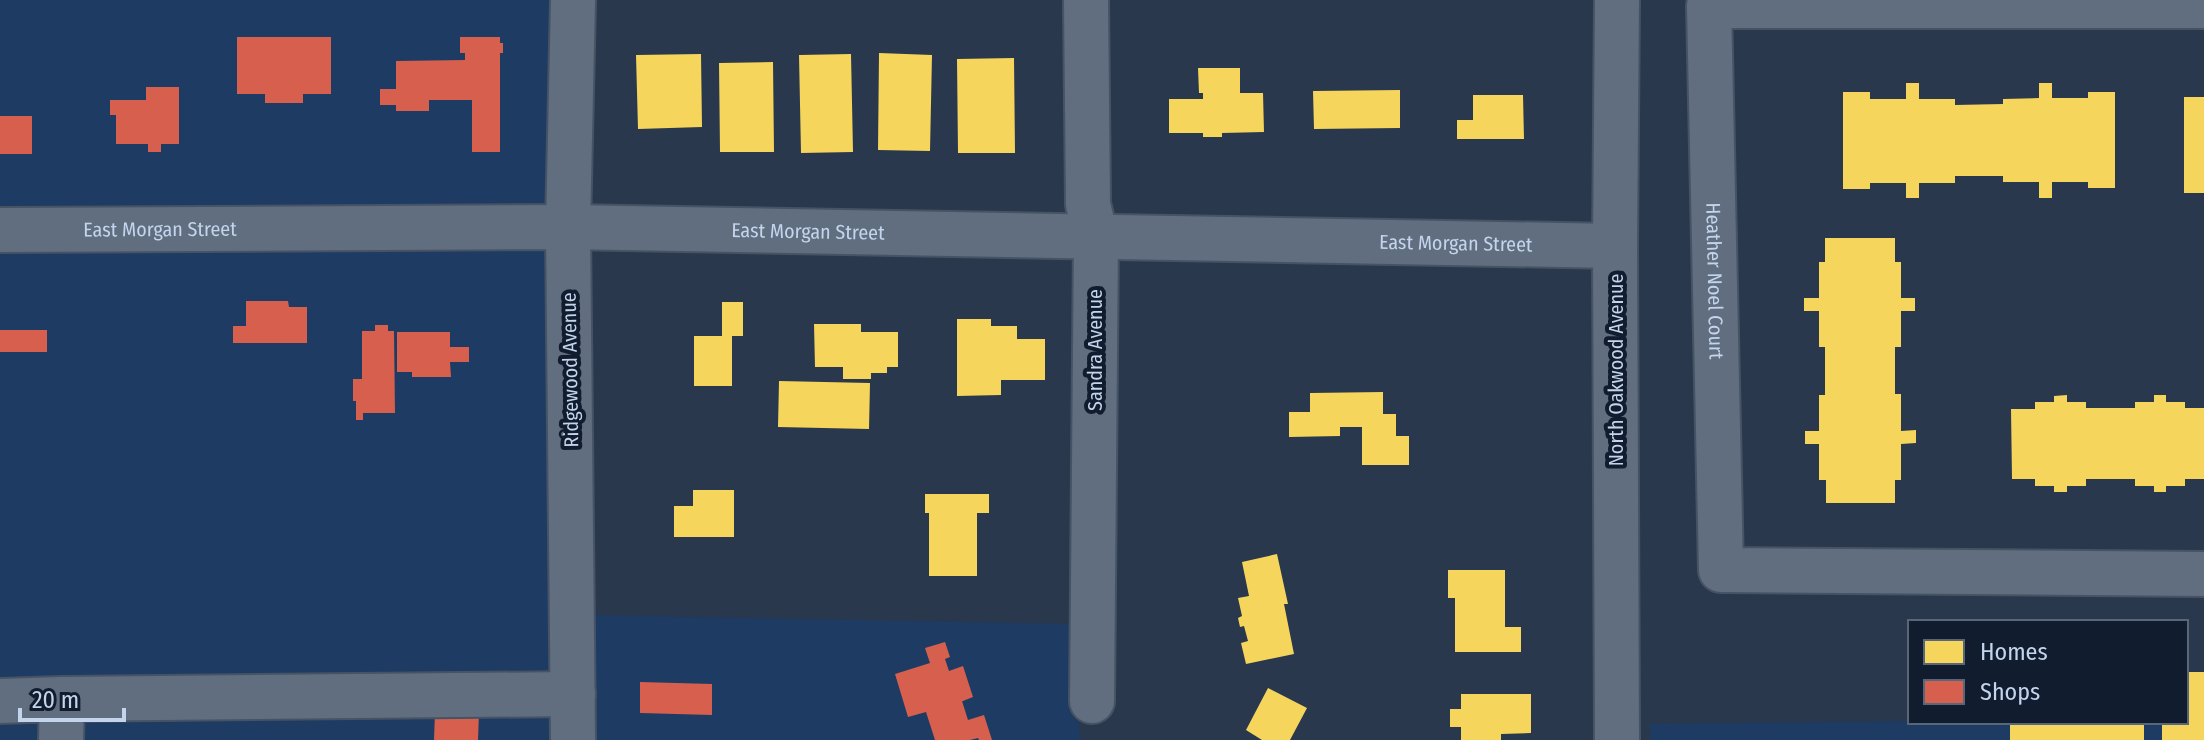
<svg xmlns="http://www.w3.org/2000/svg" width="2204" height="740" font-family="'Fira Sans Condensed',sans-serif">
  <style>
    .built { fill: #1e3b64 }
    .homes { fill: #f6d55c }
    .shops { fill: #d6604d }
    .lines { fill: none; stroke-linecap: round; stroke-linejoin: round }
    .minor-casing { stroke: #465365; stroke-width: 48 }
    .minor { stroke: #616e7f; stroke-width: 44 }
    .labels { text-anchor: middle; stroke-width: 8; stroke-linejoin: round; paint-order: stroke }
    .street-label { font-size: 20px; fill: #c3d4ec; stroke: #111d2e }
  </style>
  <rect width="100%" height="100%" fill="#29384d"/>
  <path class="built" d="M0 0H556L551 207 0 210Z
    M551 247 555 740H0V250Z
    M590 615 1075 624 1074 720 1079 721 1080 740H591Z
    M1910 721 2186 722 2204 740H1650V724Z"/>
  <path class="homes" d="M879 53 932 55 930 151 878 150Z
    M701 54 702 127 638 129 636 55Z
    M851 54 853 152 801 153 799 55Z
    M1014 58 1015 153H958L957 59Z
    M773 62 774 152H720L719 63Z
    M1198 68H1240V93H1263L1264 132 1222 133V137H1203V133H1169V99H1203V93H1199Z
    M1906 83H1919V99H1955V105L2003 104V99L2039 98V83H2052V98H2088V92H2115V188H2088V182H2052V198H2039V182H2003V176H1955V183H1919V198H1906V183H1870V189H1843V92H1870V99H1906Z
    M1400 90V128L1314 129 1313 91Z
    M1473 95H1523L1524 139H1457V120H1473Z
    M2184 97H2204V193H2184Z
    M1825 238H1895V262H1901V298H1915V311H1901V347H1895V394H1901V431L1916 430V443L1901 444V480H1895V503H1826V480H1819V444H1805V431H1819V395H1825V347H1819V311H1804V298H1819V262H1825Z
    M722 302H743V336H732V386H694V336H722Z
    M957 319H991V326H1017V339H1045V380H1001V395L957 396Z
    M814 324H861V332H898V367H887V373H871V379H843V367H815Z
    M779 381 870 383 869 429 778 427Z
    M1383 392V414H1396V436H1409V465H1362V427H1340V436L1289 437V412H1310V393Z
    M2067 395V402H2086V408H2135V402H2154V395H2166V402H2185V408H2204V479H2185V486H2166V492H2154V486H2135V479H2086V486H2067V492H2054V486H2035V479H2012L2011 409H2035V402H2054V396Z
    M693 490H734V537H674V506H693Z
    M925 494H989V513H977V576H929V513H925Z
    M1277 554 1288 604H1284L1294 654 1246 664 1241 643 1248 641 1244 626 1240 627 1238 618 1242 616 1238 598 1249 596 1242 562Z
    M1448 570H1505V627H1521V652H1455V598H1448Z
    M2186 672H2204V740H2162V722H2186Z
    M1268 688 1307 708 1290 740H1262L1246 730Z
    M1461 694H1531V733L1501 734V740H1461V727H1450V709H1461Z
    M2010 722H2144V740H2010Z"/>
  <path class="shops" d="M237 37H331V94H303V103H265V94H237Z
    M460 37H500V43H503V53H500V152H472V100H429V111H396V105H380V89H396V61L465 60V53H460Z
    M146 87H179V144H161V152H148V144H116V115H110V100H146Z
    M0 116H32V154H0Z
    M246 301H288L289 307H307V343H233V326H246Z
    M375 325H388V331H394L395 413H363V420H356V401H353V379H362V331H375Z
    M0 330H47V352H0Z
    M397 332H450V347H469V362H450L451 377H412V372H397Z
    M945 642 950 657 945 659 949 671 963 666 973 697 958 703 962 701 968 720 984 715 992 740H979L978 738 970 740H935L926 712 908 717 895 674 930 663 925 648Z
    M640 682 712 684V715L640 713Z
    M435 711 479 712 478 740H434Z"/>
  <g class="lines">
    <defs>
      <g id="minor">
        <path d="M1086 0 1088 204 1096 238 1092 701"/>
        <path id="s1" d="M2204 6H1709L1721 570 2204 574"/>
        <path id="s2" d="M0 230 568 227 1615 246"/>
        <path d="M0 701 62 699"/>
        <path d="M61 740 62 699 573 694"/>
        <path d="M573 740 568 227 573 0"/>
        <path d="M1617 740 1615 246 1617 0"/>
      </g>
    </defs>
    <use href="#minor" class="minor-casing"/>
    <use href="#minor" class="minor"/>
  </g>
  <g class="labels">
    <g class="street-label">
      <text dy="7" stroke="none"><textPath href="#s2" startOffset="160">East Morgan Street</textPath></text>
      <text dy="7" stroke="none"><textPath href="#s2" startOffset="808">East Morgan Street</textPath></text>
      <text dy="7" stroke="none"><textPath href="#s2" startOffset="1456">East Morgan Street</textPath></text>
      <text dy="7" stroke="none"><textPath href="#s1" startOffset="770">Heather Noel Court</textPath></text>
      <text transform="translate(1095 350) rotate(-90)" y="7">Sandra Avenue</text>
      <text transform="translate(570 370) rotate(-91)" y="7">Ridgewood Avenue</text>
      <text transform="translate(1616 370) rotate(-90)" y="7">North Oakwood Avenue</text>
    </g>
  </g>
  <rect x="1908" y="620" width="280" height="104" fill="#111d2e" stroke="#58667a" stroke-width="2"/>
  <rect x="1924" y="640" width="40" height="24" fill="#f6d55c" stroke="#58667a" stroke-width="2"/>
  <text x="1980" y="660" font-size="24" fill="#c3d4ec">Homes</text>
  <rect x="1924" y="680" width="40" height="24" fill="#d6604d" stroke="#58667a" stroke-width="2"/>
  <text x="1980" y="700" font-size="24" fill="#c3d4ec">Shops</text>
  <path d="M20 708v12h104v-12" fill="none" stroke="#c3d4ec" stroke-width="4"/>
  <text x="32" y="708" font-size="24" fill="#c3d4ec" stroke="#111d2e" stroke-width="6" paint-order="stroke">20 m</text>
</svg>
